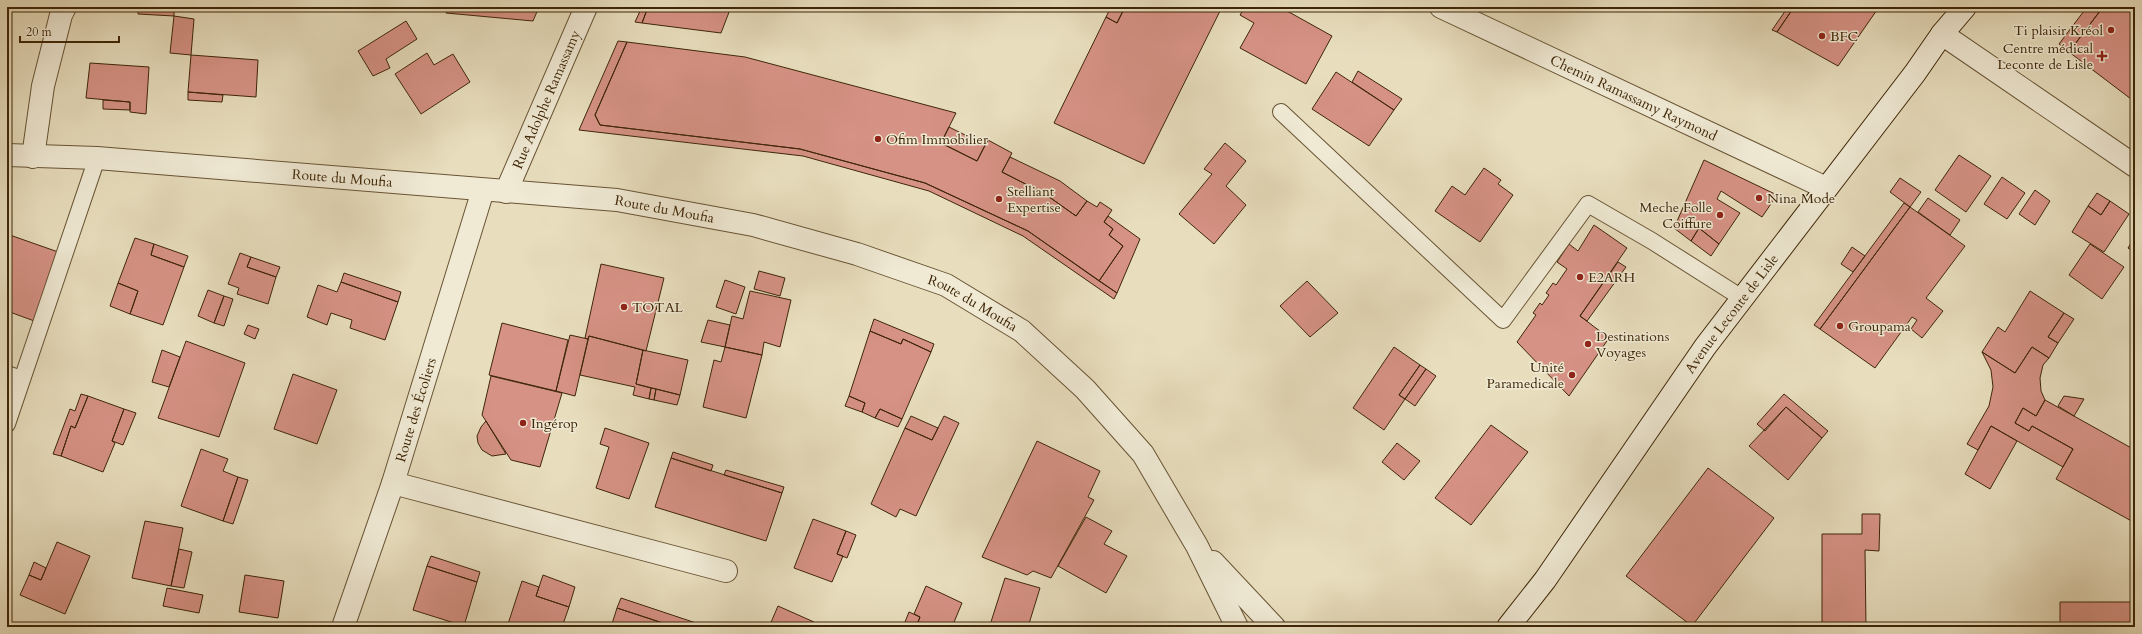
<svg xmlns="http://www.w3.org/2000/svg" width="2142" height="634" font-family="Cardo,serif">
  <style>
    .building { fill: #d69285; stroke: #3e2606 }
    .lines { fill: none; stroke-linecap: round; stroke-linejoin: round }
    .service-casing { stroke: #685434; stroke-width: 18 }
    .minor-casing { stroke: #685434; stroke-width: 24 }
    .tertiary-casing { stroke: #685434; stroke-width: 24 }
    .secondary-casing { stroke: #3e2606; stroke-width: 24 }
    .service { stroke: #f0ead5; stroke-width: 16 }
    .minor { stroke: #f0ead5; stroke-width: 22 }
    .tertiary { stroke: #f0ead5; stroke-width: 22 }
    .secondary { stroke: #f0ead5; stroke-width: 22 }
    .poi-dot { fill: #8f2418; stroke: #f0ead5; stroke-width: 1.5 }
    .labels { text-anchor: middle; stroke-width: 3; stroke-linejoin: round; paint-order: stroke }
    .poi-label { font-size: 14px; fill: #3e2606; stroke: #f0ead5; text-anchor: start }
    .street-label { font-size: 14px; fill: #3e2606; stroke: #f0ead5 }
  </style>
  <rect width="100%" height="100%" fill="#e8debe"/>
  <filter id="stains"><feTurbulence type="fractalNoise" baseFrequency=".005" numOctaves="4"/><feColorMatrix values="0 0 0 0 .2 0 0 0 0 .09 0 0 0 0 .02 0 0 0 .5 -.17"/></filter>
  <radialGradient id="worn" r=".72"><stop offset=".6" stop-color="#630" stop-opacity="0"/><stop offset="1" stop-color="#630" stop-opacity=".3"/></radialGradient>
  <path class="building" d="M7 7H12L7 36Z
    M138 7H174V16L138 14Z
    M448 7H539L533 21 446 13Z
    M635 7H648L642 23 635 22 641 9Z
    M648 7H731L721 33 642 23Z
    M1111 7H1125L1117 23 1106 17Z
    M1125 7H1222L1144 164 1054 123 1106 17 1117 23Z
    M1245 7H1280L1332 36 1306 84 1240 48 1254 23 1240 15Z
    M1788 7H1794L1777 32 1772 30Z
    M1794 7H1879L1838 66 1777 32Z
    M2087 7H2103L2069 52 2059 44Z
    M2103 7H2135V102L2069 52Z
    M174 16 194 19 191 55 170 53Z
    M406 21 417 39 386 59 390 68 373 76 358 51Z
    M618 41 627 42 595 115 600 125 800 149 925 183 1028 231 1117 293 1114 299 1023 236 929 191 803 156 579 130Z
    M627 42 745 57 956 113 941 143 977 161 988 140 1012 153 1002 172 1045 194 1076 216 1087 201 1097 207 1100 202 1112 210 1104 222 1113 229 1109 235 1123 246 1099 281 1028 231 925 183 800 149 600 125 595 115Z
    M427 53 434 65 453 54 470 82 421 114 395 74Z
    M191 55 258 60 256 97 188 92Z
    M90 63 149 67 146 114 130 112V102L86 98Z
    M1358 71 1402 99 1394 110 1352 82Z
    M1336 72 1394 110 1369 146 1312 109Z
    M188 92 223 95 222 102 188 100Z
    M103 100 130 102V110L103 109Z
    M949 127 985 145 977 161 941 143Z
    M1225 143 1246 161 1226 186 1246 205 1214 244 1179 214 1212 174 1204 169Z
    M1959 155 1991 176 1966 212 1935 190Z
    M1010 157 1060 181 1087 201 1076 216 1045 194 1002 172Z
    M1704 160 1777 195 1762 217 1721 191 1717 199 1740 213 1719 244 1699 228 1691 241 1674 228Z
    M1484 168 1501 180 1498 184 1513 195 1480 242 1435 211 1452 186 1465 195Z
    M2002 177 2025 193 2007 219 1984 204Z
    M1900 178 1921 192 1910 207 1890 192Z
    M2035 190 2050 201 2035 225 2019 214Z
    M2097 193 2110 201 2101 215 2088 206Z
    M1928 198 1960 220 1950 235 1918 212Z
    M2110 201 2129 214 2104 252 2072 232 2088 206 2101 215Z
    M1904 203 1910 207 1820 329 1814 325Z
    M1910 207 1965 246 1926 298 1943 311 1922 338 1911 329 1917 320 1912 317 1875 368 1820 329Z
    M1108 216 1140 239 1117 293 1099 281 1123 246 1109 235 1113 229 1104 222Z
    M1594 225 1627 248 1580 316 1609 338 1569 396 1517 342 1536 315 1533 313 1540 303 1542 305 1549 295 1546 293 1553 283 1556 285 1567 269 1557 262 1569 244 1578 251Z
    M1699 228 1719 244 1711 256 1691 241Z
    M7 234 61 253 37 322 7 311Z
    M2135 237V253L2128 248Z
    M135 238 154 244 151 255 184 267 163 325 130 314 138 291 118 283Z
    M154 244 188 256 184 267 151 255Z
    M2090 244 2124 267 2102 299 2069 275Z
    M1852 247 1865 256 1853 272 1841 264Z
    M240 253 251 257 247 267 276 277 268 304 237 294 239 288 228 284Z
    M251 257 280 267 276 277 247 267Z
    M1618 262 1626 267 1587 321 1580 316Z
    M601 264 664 278 646 351 589 336 588 339 585 338Z
    M759 271 785 278 780 296 754 289Z
    M344 273 401 292 398 302 341 282Z
    M725 280 745 287 736 314 716 307Z
    M1307 281 1338 313 1310 337 1280 306Z
    M341 282 398 302 385 340 350 328 352 320 331 313 327 325 307 317 318 285 337 292Z
    M118 283 138 291 130 314 110 306Z
    M208 290 224 296 214 323 198 316Z
    M750 291 791 300 780 347 764 342 762 355 725 347 732 316 743 319Z
    M2030 291 2064 313 2048 337 2058 343 2049 358 2032 347 2015 373 1982 352 1998 327 2005 332Z
    M224 296 233 299 224 326 214 323Z
    M2064 313 2074 319 2058 343 2048 337Z
    M874 319 934 344 931 352 903 339 901 344 870 331Z
    M708 320 730 325 725 347 701 342Z
    M502 323 568 340 556 391 489 375Z
    M248 325 259 329 255 339 244 334Z
    M870 331 901 344 903 339 931 352 902 419 880 409 875 418 862 412 865 403 849 396Z
    M570 335 588 339 575 396 556 391Z
    M589 336 643 350 636 384 651 388 649 399 633 395 635 387 580 375Z
    M186 341 245 363 219 437 158 418Z
    M725 347 762 355 746 418 703 407 714 360 721 362Z
    M1394 347 1420 365 1399 395 1405 399 1384 430 1353 408Z
    M2032 347 2049 358 2043 365 2040 378 2041 391 2045 400 2036 416 2023 408 2015 423 2029 431 2032 426 2073 449 2063 467 1991 426 1978 450 1967 444 1989 406 1993 387 1991 370 1982 352 2015 373Z
    M162 350 180 357 169 387 152 382Z
    M643 350 688 360 680 395 636 384Z
    M1420 365 1426 369 1405 399 1399 395Z
    M1426 369 1436 376 1415 406 1405 399Z
    M293 374 337 390 317 444 274 429Z
    M491 376 562 393 540 467 511 460 482 415Z
    M651 388 656 389 654 400 649 399Z
    M656 389 680 395 677 405 654 400Z
    M81 394 88 396 75 428 71 426 61 456 53 454 70 409 75 411Z
    M1784 394 1828 431 1822 438 1786 407 1765 431 1757 424Z
    M88 396 124 409 112 441 115 443 103 472 61 456 71 426 75 428Z
    M849 396 865 403 862 412 845 406Z
    M2064 396 2084 399 2074 416 2058 406Z
    M2045 400 2135 450V523L2056 479 2073 449 2032 426 2029 431 2015 423 2023 408 2036 416Z
    M1786 407 1822 438 1788 480 1749 446Z
    M124 409 136 413 123 445 112 441Z
    M880 409 902 419 898 427 875 418Z
    M911 416 938 428 932 440 905 428Z
    M944 416 959 423 916 516 900 509 896 517 871 504 905 428 932 440Z
    M486 421 506 454 492 456 482 450 478 443 477 436 481 427Z
    M1491 425 1528 452 1471 525 1435 498Z
    M1991 426 2017 441 1990 489 1965 474Z
    M605 428 649 443 629 499 596 488 609 447 600 444Z
    M1037 441 1100 471 1088 497 1094 500 1051 578 1033 571 1027 575 982 557Z
    M1397 443 1420 461 1404 480 1382 462Z
    M201 449 228 459 223 471 238 477 223 521 181 506Z
    M673 452 713 465 711 471 671 458Z
    M671 458 782 493 766 541 655 507Z
    M1708 468 1774 518 1692 626 1626 576Z
    M726 470 784 487 782 493 724 475Z
    M238 477 248 480 233 524 223 521Z
    M1862 514H1880L1879 551 1865 550 1866 627H1822V534H1862Z
    M1086 517 1112 531 1104 544 1127 556 1106 593 1058 566Z
    M813 519 846 531 837 554 843 556 832 582 794 568Z
    M145 521 183 528 171 586 132 578Z
    M846 531 856 535 847 558 837 554Z
    M57 542 90 556 65 614 20 595 29 575 41 580Z
    M179 549 192 552 184 588 171 586Z
    M431 556 480 572 477 582 427 566Z
    M34 562 46 568 41 580 29 575Z
    M427 566 477 582 464 626 413 610Z
    M245 575 284 581 278 618 239 612Z
    M543 575 575 587 569 607 536 596Z
    M1005 578 1040 588 1028 627 990 625Z
    M522 581 539 587 536 596 569 607 562 627H507Z
    M926 586 962 603 952 627H916L920 617 914 614Z
    M167 588 203 595 199 613 163 606Z
    M621 598 708 627H675L617 608Z
    M2060 602H2135V627H2060Z
    M778 606 814 622 811 627H769Z
    M617 608 675 627H611Z
    M909 612 920 617 916 627H903Z"/>
  <g class="lines">
    <defs>
      <path id="service" d="M1281 112 1503 320 1588 204 1652 241 1742 298
        M7 374 22 379
        M7 424 97 158"/>
      <g id="minor">
        <path id="s1" d="M1441 7 1826 188"/>
        <path d="M1942 34 2135 166"/>
        <path d="M33 157 43 86 61 15 65 7"/>
        <path id="s2" d="M506 192 586 7"/>
        <path d="M393 483 726 571"/>
        <path id="s3" d="M343 627 393 483 483 190"/>
      </g>
      <g id="tertiary">
        <path id="s4" d="M7 155 97 158 617 200 753 225 857 254 946 285 1022 331 1085 389 1143 454 1197 546 1237 627"/>
        <path d="M1213 562 1274 627"/>
      </g>
      <g id="secondary">
        <path id="s5" d="M1508 627 1545 580 1705 347 1915 73 1942 34 1965 7"/>
      </g>
    </defs>
    <use href="#service" class="service-casing"/>
    <use href="#minor" class="minor-casing"/>
    <use href="#tertiary" class="tertiary-casing"/>
    <use href="#secondary" class="secondary-casing"/>
    <use href="#service" class="service"/>
    <use href="#minor" class="minor"/>
    <use href="#tertiary" class="tertiary"/>
    <use href="#secondary" class="secondary"/>
  </g>
  <g class="poi-dot">
    <circle cx="2111" cy="30" r="4"/>
    <circle cx="1822" cy="36" r="4"/>
    <path d="M2100 50h4v4h4v4h-4v4h-4v-4h-4v-4h4z"/>
    <circle cx="878" cy="139" r="4"/>
    <circle cx="1759" cy="198" r="4"/>
    <circle cx="999" cy="199" r="4"/>
    <circle cx="1720" cy="215" r="4"/>
    <circle cx="1580" cy="277" r="4"/>
    <circle cx="624" cy="307" r="4"/>
    <circle cx="1840" cy="326" r="4"/>
    <circle cx="1588" cy="344" r="4"/>
    <circle cx="1572" cy="375" r="4"/>
    <circle cx="523" cy="423" r="4"/>
  </g>
  <g class="labels">
    <g class="poi-label">
      <text x="2103" y="35" text-anchor="end">Ti plaisir Kréol</text>
      <text x="1830" y="41">BFC</text>
      <text x="2093" y="53" text-anchor="end">Centre médical<tspan x="2093" dy="16">Leconte de Lisle</tspan></text>
      <text x="886" y="144">Ofim Immobilier</text>
      <text x="1007" y="196">Stelliant<tspan x="1007" dy="16">Expertise</tspan></text>
      <text x="1767" y="203">Nina Mode</text>
      <text x="1712" y="212" text-anchor="end">Meche Folle<tspan x="1712" dy="16">Coiffure</tspan></text>
      <text x="1588" y="282">E2ARH</text>
      <text x="632" y="312">TOTAL</text>
      <text x="1848" y="331">Groupama</text>
      <text x="1596" y="341">Destinations<tspan x="1596" dy="16">Voyages</tspan></text>
      <text x="1564" y="372" text-anchor="end">Unité<tspan x="1564" dy="16">Paramedicale</tspan></text>
      <text x="531" y="428">Ingérop</text>
    </g>
    <g class="street-label">
      <text dy="5" stroke="none"><textPath href="#s1" startOffset="213">Chemin Ramassamy Raymond</textPath></text>
      <text dy="5" stroke="none"><textPath href="#s2" startOffset="101">Rue Adolphe Ramassamy</textPath></text>
      <text dy="5" stroke="none"><textPath href="#s4" startOffset="336">Route du Moufia</textPath></text>
      <text dy="5" stroke="none"><textPath href="#s4" startOffset="660">Route du Moufia</textPath></text>
      <text dy="5" stroke="none"><textPath href="#s4" startOffset="984">Route du Moufia</textPath></text>
      <text dy="5" stroke="none"><textPath href="#s5" startOffset="385">Avenue Leconte de Lisle</textPath></text>
      <text dy="5" stroke="none"><textPath href="#s3" startOffset="229">Route des Écoliers</textPath></text>
    </g>
  </g>
  <rect width="2142" height="634" fill="none" stroke="#e8debe" stroke-width="24"/>
  <rect x="8" y="8" width="2126" height="618" fill="none" stroke="#3e2606" stroke-width="2"/>
  <rect x="12" y="12" width="2118" height="610" fill="none" stroke="#3e2606"/>
  <path d="M20 36v6h99v-6" fill="none" stroke="#3e2606" stroke-width="2"/>
  <text x="26" y="36" font-size="12" fill="#3e2606" stroke="#f0ead5" stroke-width="3" paint-order="stroke">20 m</text>
  <rect width="100%" height="100%" filter="url(#stains)"/>
  <rect width="100%" height="100%" fill="url(#worn)"/>
</svg>
